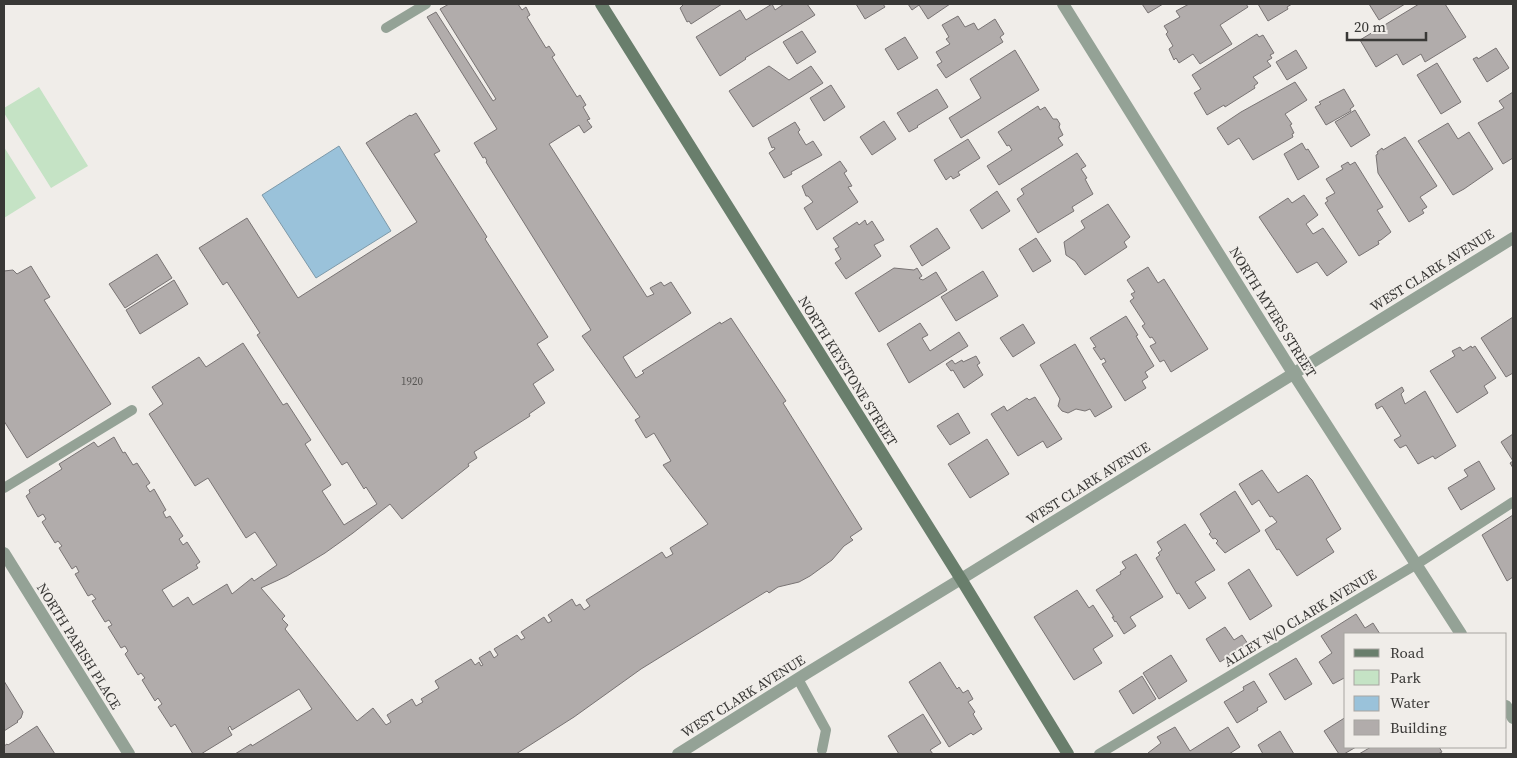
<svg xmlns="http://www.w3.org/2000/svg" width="1517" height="758" font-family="'Source Serif 4',serif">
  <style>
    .green { fill: #c5e3c5 }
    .water { fill: #9ac2da; stroke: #7d99a9 }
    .building { fill: #b1acab; stroke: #797474 }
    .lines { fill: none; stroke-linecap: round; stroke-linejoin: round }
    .lane { stroke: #94a296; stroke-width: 10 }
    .street { stroke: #94a296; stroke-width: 12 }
    .secondary { stroke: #697e6c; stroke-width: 12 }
    .labels { text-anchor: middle; stroke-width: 4; stroke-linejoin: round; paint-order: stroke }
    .number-label { font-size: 11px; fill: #575553 }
    .street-label { font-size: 14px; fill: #393836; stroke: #f0ede9 }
  </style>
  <rect width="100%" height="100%" fill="#f0ede9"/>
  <path class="green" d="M39 87 88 166 51 188 4 113V108Z
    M4 147 36 198 4 218Z"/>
  <path class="water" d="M339 146 391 231 316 278 262 195Z"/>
  <path class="building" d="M449 4H518L522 10 526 7 530 15 527 17 546 48 549 46 555 55 552 57 577 97 580 95 586 105 583 107 590 119 587 120 592 127 584 133 579 125 549 144 647 297 654 294 650 288 661 282 664 286 671 282 691 313 623 357 636 378 644 373 642 371 720 322 721 324 731 318 786 401 783 403 862 529 850 537 853 540 844 546 832 560 810 576 799 582 778 587 769 593 767 591 641 669 574 717 516 754H235L251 744 252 746 312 709 299 689 232 730 230 726 228 728 232 735 201 754H193L175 724 171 727 158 707 162 704 158 698 155 701 142 680 145 678 141 673 138 675 125 654 128 651 125 646 121 648 108 627 112 625 109 620 105 622 92 601 96 599 92 594 88 596 75 574 79 572 76 566 72 569 59 548 62 546 58 541 55 543 42 522 46 519 43 514 38 517 26 496 30 493 29 490 62 469 59 464 94 442 98 447 114 437 123 453 125 452 133 465 137 463 150 483 146 486 150 492 154 489 166 510 163 512 166 518 170 516 183 536 179 539 183 545 187 542 200 562 196 565 198 568 162 590 173 607 188 597 193 605 227 584 232 594 252 578 254 581 277 565 255 532 246 538 208 478 195 486 149 414 163 404 152 387 199 357 206 367 243 343 283 405 287 403 311 440 305 444 331 485 322 491 344 525 377 504 366 487 364 489 347 462 342 465 257 335 260 333 227 282 223 285 199 248 247 218 298 298 417 222 366 143 410 115 411 116 416 113 440 151 434 154 487 237 485 239 548 337 537 344 554 370 533 384 545 403 529 414 530 416 474 452 477 458 468 464 469 466 402 519 390 504 353 533 325 553 287 576 261 588 285 616 282 619 288 625 285 629 357 721 373 708 386 725 391 722 387 715 412 699 416 706 423 702 421 699 439 688 435 681 471 659 475 665 479 662 481 666 483 665 479 658 490 651 494 658 498 655 494 649 517 635 521 640 525 638 521 632 544 617 548 623 552 621 548 615 572 599 576 606 580 604 584 610 590 606 586 600 662 552 666 558 673 554 670 548 708 524 663 465 671 461 654 433 646 438 635 420 640 417 582 336 591 330 486 162 487 161 485 157 483 158 474 143 497 129 427 17 436 12 493 101 496 99 440 9Z
    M684 4H722L691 24 689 21 687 22 680 8Z
    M772 4 775 10 784 4H807L815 15 745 58 746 59 720 76 696 37 740 10 746 20Z
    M856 4H883L885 7 865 19Z
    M908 4H950L928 19 919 5 912 10Z
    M1142 4H1163L1148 13Z
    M1189 4H1246L1248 7 1220 25 1232 44 1200 64 1193 54 1179 63 1176 58 1174 60 1169 49 1173 46 1166 34 1168 32 1164 26 1180 17 1176 11Z
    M1258 4H1292L1287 7 1288 9 1268 21Z
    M1369 4H1405L1379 20Z
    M1419 4H1445L1466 37 1425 62 1421 54 1403 65 1397 54 1376 67 1360 40Z
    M958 16 965 27 974 23 978 30 995 19 1004 34 1000 37 1003 42 946 78 937 65 942 62 936 52 950 44 946 39 949 37 942 25Z
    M802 31 816 52 797 64 783 42Z
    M1257 34 1259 37 1263 35 1274 53 1270 55 1272 58 1267 61 1271 66 1253 77 1258 83 1254 86 1255 88 1225 107 1224 105 1207 115 1194 93 1201 89 1192 75Z
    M905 37 918 58 898 70 885 49Z
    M1496 48 1509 68 1487 82 1473 59 1477 57 1478 59Z
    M1015 50 1039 90 961 138 949 118 981 98 970 79Z
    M1296 50 1307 68 1287 80 1276 62Z
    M1437 63 1461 102 1441 114 1417 75Z
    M769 66 789 80 811 66 823 83 753 127 729 91Z
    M1295 82 1307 100 1285 114 1292 124 1290 125 1294 133 1292 134 1293 137 1253 160 1239 138 1228 145 1217 128 1241 112Z
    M831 85 845 107 824 121 810 98Z
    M937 89 948 107 917 126 918 127 909 132 897 113Z
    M1344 89 1354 106 1350 109 1351 111 1326 125 1315 107 1321 104 1319 102Z
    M1513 92V158L1503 164 1478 123 1504 108 1499 101Z
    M1038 106 1040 110 1045 107 1053 119H1057L1060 124 1059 127 1063 135 1058 138 1063 145 999 185 987 166 1012 150 1009 145 1007 146 998 132Z
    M1355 110 1370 135 1351 147 1335 122Z
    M884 121 896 139 872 155 860 137Z
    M795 122 800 130 798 132 806 145 813 141 822 155 791 172 792 174 784 178 769 153 775 149 774 147 772 148 768 138Z
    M1448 123 1458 139 1469 132 1493 169 1464 189 1453 195 1418 141Z
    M1405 137 1437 186 1420 197 1427 207 1422 210 1424 213 1409 222 1378 173 1376 155 1378 154 1377 152 1382 148 1383 150Z
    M968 139 980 158 958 172 960 175 953 179 951 176 946 180 934 160Z
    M1302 143 1306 150 1308 149 1319 167 1298 180 1284 154Z
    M1077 153 1086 166 1081 169 1087 178 1085 179 1093 194 1072 207 1074 211 1038 233 1017 199 1024 194 1021 189Z
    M840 161 847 171 844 173 852 186 848 187 858 202 817 230 804 208 813 202 808 196H806L802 186Z
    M1348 162 1350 165 1355 162 1383 207 1377 210 1391 232 1381 240 1378 241 1379 244 1359 256 1325 203 1328 201 1326 198 1335 193 1326 179 1343 169 1341 166Z
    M997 191 1010 211 982 229 970 210Z
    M1304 195 1318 215 1306 224 1313 234 1323 228 1347 262 1327 276 1317 262 1297 273 1259 217 1288 198 1292 203Z
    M1108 204 1130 237 1124 242 1127 247 1085 275 1075 261 1066 255 1064 242 1085 228 1081 221Z
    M865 220 867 225 872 221 884 240 874 245 881 256 846 279 835 263 841 259 835 249 839 247 833 238 857 222 859 225Z
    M937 228 950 248 922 266 910 246Z
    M1036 238 1051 261 1033 272 1019 249Z
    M157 254 172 278 125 308 109 284Z
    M31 266 50 297 44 300 111 404 27 458 4 421V271L13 270 17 274Z
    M1148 267 1158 283 1164 279 1208 349 1171 372 1164 360 1160 362 1150 346 1156 343 1152 337 1150 338 1142 326 1145 324 1130 301 1134 298 1131 294 1135 292 1127 280Z
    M894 268 914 270 917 268 922 276 919 278 920 279 923 280 936 272 947 290 879 332 855 293Z
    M983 271 998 296 956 321 941 297Z
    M174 280 188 304 140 334 126 310Z
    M1126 316 1138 335 1136 336 1154 366 1145 372 1148 377 1142 381 1146 388 1125 401 1102 364 1106 362 1104 358 1101 360 1093 348 1096 347 1090 338Z
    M1513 317V373L1506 377 1481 338Z
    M920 323 928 335 922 338 930 351 959 332 968 346 909 383 887 344Z
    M1023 324 1035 343 1013 357 1000 338Z
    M1075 344 1112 407 1095 417 1090 409 1085 411 1076 409 1068 413 1062 411 1058 406 1060 399 1040 365Z
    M1471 346 1472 348 1475 346 1496 378 1484 386 1488 393 1457 413 1430 371 1455 356 1452 351 1460 347 1463 351Z
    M976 356 980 363 977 365 983 375 964 388 953 370 951 371 946 364 952 360 955 364 962 360 963 362Z
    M1402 387 1404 391 1401 394 1405 404 1425 391 1456 446 1435 459 1433 456 1418 464 1406 445 1400 448 1394 440 1401 436 1382 406 1377 409 1375 404Z
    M1035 397 1062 439 1047 448 1043 441 1018 456 991 414 1004 406 1007 411 1027 398 1029 400Z
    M958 413 970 433 950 445 937 426Z
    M1513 434V468L1510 463 1513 461 1501 442Z
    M987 439 1009 474 970 498 948 464Z
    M1479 461 1495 489 1461 510 1448 488 1468 476 1464 470Z
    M1262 470 1278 493 1307 475 1312 480 1341 529 1326 539 1334 552 1297 576 1279 549 1277 550 1265 530 1277 522 1272 516 1270 517 1259 500 1252 505 1239 484Z
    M1235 491 1260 531 1225 553 1216 543 1218 541 1215 538 1213 539 1209 534 1211 532 1200 514Z
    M1513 515V577L1507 581 1482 535Z
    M1185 524 1215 570 1195 582 1206 598 1189 609 1179 593 1177 594 1156 558 1160 555 1158 553 1162 550 1157 542Z
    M1136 554 1163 597 1130 617 1136 626 1124 634 1116 621 1115 622 1112 617H1114L1096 590 1121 574 1120 572 1126 568 1122 562Z
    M1249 569 1272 606 1250 620 1228 583Z
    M1077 590 1089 608 1093 605 1113 636 1093 649 1102 663 1074 680 1034 617Z
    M1356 614 1365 628 1373 623 1380 634H1346V677L1333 684 1319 662 1332 653 1321 636Z
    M1225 627 1234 640 1242 635 1248 644 1220 662 1206 639Z
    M1171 655 1187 681 1159 699 1143 673Z
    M1296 658 1312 684 1285 700 1269 674Z
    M940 662 957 689 959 687 963 693 968 690 973 699 968 702 975 712 973 714 982 729 973 735 971 733 949 747 909 682Z
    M1142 676 1156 699 1133 714 1119 691Z
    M4 681 23 712 21 718 17 721 18 722 4 731Z
    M1254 681 1267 702 1257 708 1258 710 1237 723 1224 702 1244 690 1243 687Z
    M923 714 941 743 930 750 933 754H899L888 736Z
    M1346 717V747H1356L1344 754H1339L1324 731Z
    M37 726 55 754H4V746L7 744 8 745Z
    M1175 727 1190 751 1228 727 1240 747 1229 754H1149L1148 753 1161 743 1157 737Z
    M1280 731 1294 754H1263L1258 745Z
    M1371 747H1439L1442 752 1438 754H1359Z"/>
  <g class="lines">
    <path class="lane" d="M386 28 426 4
      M4 488 132 410
      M798 679 826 730 822 750
      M1099 754 1417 564 1513 502"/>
    <path class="street" d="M1063 4 1293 373 1461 634
      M4 553 129 754
      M1506 706 1513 718
      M678 754 807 673 961 579 1513 238"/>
    <path class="secondary" d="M601 4 961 579 1068 754"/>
  </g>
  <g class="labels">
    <g class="number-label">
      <text x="412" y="385">1920</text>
    </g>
    <g class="street-label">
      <text transform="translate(1432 270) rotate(-32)" y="5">WEST CLARK AVENUE</text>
      <text transform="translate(1273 312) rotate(58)" y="5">NORTH MYERS STREET</text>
      <text transform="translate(848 371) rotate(58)" y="5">NORTH KEYSTONE STREET</text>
      <text transform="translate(1088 483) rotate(-32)" y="5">WEST CLARK AVENUE</text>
      <text transform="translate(1300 618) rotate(-31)" y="5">ALLEY N/O CLARK AVENUE</text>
      <text transform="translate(79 646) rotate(58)" y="5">NORTH PARISH PLACE</text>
      <text transform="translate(743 696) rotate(-32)" y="5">WEST CLARK AVENUE</text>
    </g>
  </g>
  <rect width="1517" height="758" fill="none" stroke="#393836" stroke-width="10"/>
  <rect x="1344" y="633" width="162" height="115" fill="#f0ede9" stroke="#a7a5a1"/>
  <rect x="1354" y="649" width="25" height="8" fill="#697e6c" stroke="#a7a5a1"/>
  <text x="1390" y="658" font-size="15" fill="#393836">Road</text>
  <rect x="1354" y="670" width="25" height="15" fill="#c5e3c5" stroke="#a7a5a1"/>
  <text x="1390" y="683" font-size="15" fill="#393836">Park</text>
  <rect x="1354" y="696" width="25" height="15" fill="#9ac2da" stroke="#a7a5a1"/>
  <text x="1390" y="708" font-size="15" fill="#393836">Water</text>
  <rect x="1354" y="720" width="25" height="15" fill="#b1acab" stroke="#a7a5a1"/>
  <text x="1390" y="733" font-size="15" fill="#393836">Building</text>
  <path d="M1347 32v8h79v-8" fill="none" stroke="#393836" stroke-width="2.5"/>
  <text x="1354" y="32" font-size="15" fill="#393836" stroke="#f0ede9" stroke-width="4" paint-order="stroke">20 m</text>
</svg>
